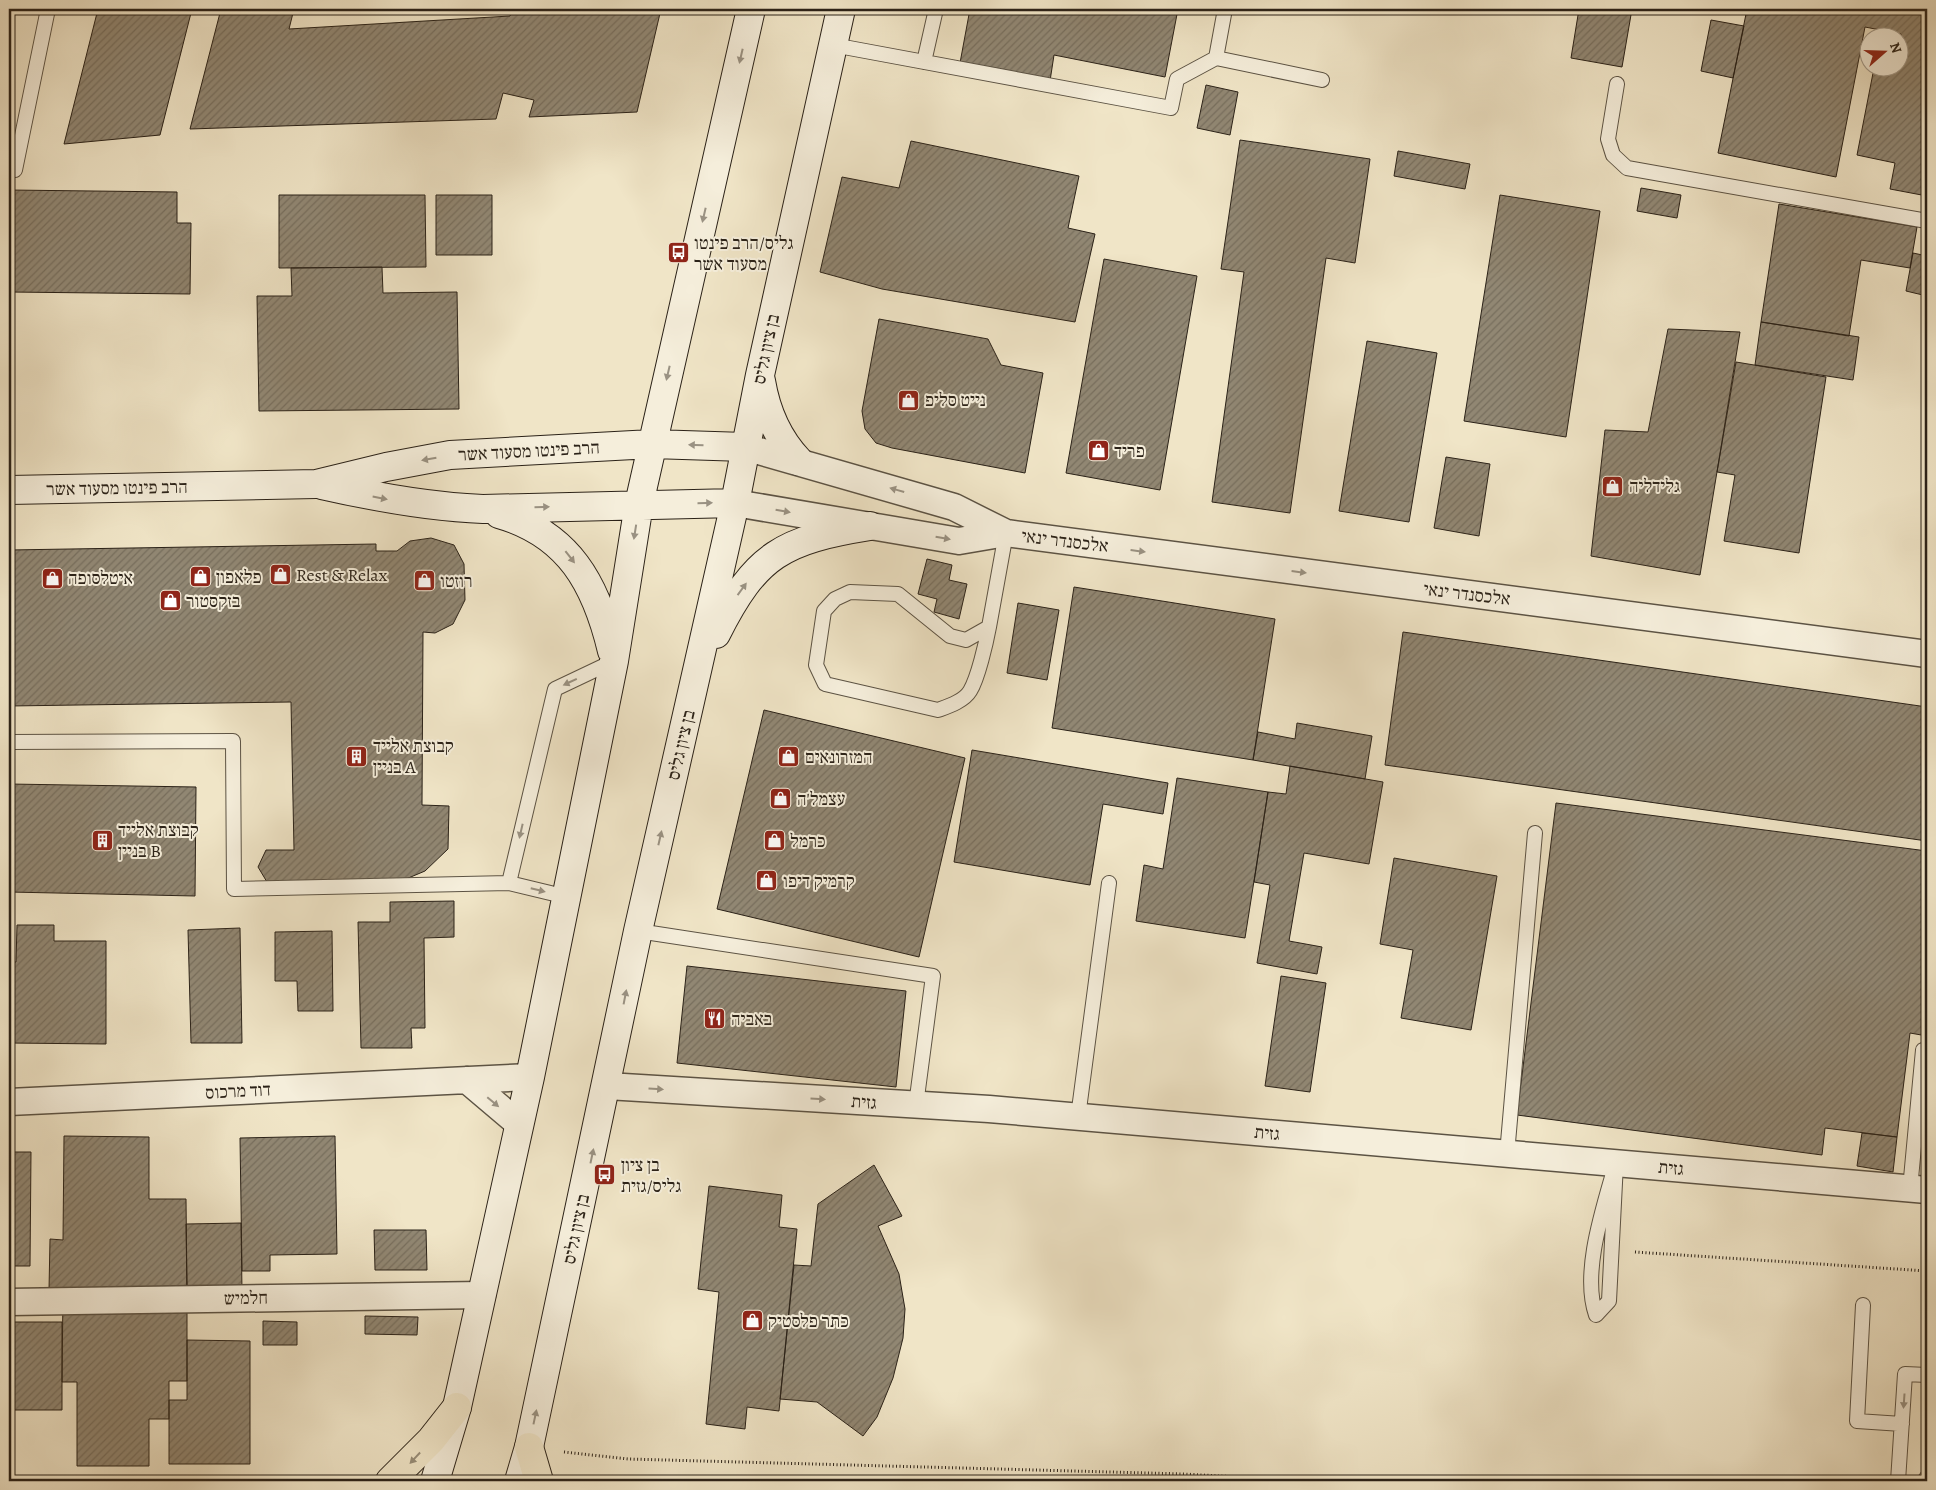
<svg xmlns="http://www.w3.org/2000/svg" width="1936" height="1490" font-family="Alegreya,'Frank Ruhl Libre',serif">
  <style>
    .building { fill: url(#building-hatch); stroke: #2b2218 }
    .lines { fill: none; stroke-linecap: round; stroke-linejoin: round }
    .lane-casing { stroke: #5c5344; stroke-width: 16 }
    .street-casing { stroke: #5c5344; stroke-width: 29 }
    .secondary-casing { stroke: #2b2218; stroke-width: 30 }
    .primary-casing { stroke: #2b2218; stroke-width: 30 }
    .highway-casing { stroke: #2b2218; stroke-width: 30 }
    .path { stroke: #2b2218; stroke-width: 3; stroke-dasharray: 1 2.5; stroke-linecap: butt }
    .lane { stroke: #f5eedb; stroke-width: 14 }
    .street { stroke: #f5eedb; stroke-width: 26 }
    .secondary { stroke: #f5eedb; stroke-width: 28 }
    .primary { stroke: #f0e5c7; stroke-width: 28 }
    .highway { stroke: #f0e5c7; stroke-width: 28 }
    .oneway { fill: #9a9283 }
    .oneway2 { fill: #978d78 }
    .labels { text-anchor: middle; stroke-width: 4; stroke-linejoin: round; paint-order: stroke }
    .poi-label { font-size: 18px; fill: #2b2218; stroke: #f5eedb; text-anchor: start }
    .street-label { font-size: 18px; fill: #2b2218; stroke: #f5eedb }
  </style>
  <defs>
    <pattern id="building-hatch" width="6" height="6" patternUnits="userSpaceOnUse" patternTransform="scale(1.25)"><rect width="6" height="6" fill="#918773"/><path d="M-1 1l2-2M0 6l6-6M5 7l2-2" fill="none" stroke="#776e5d"/></pattern>
  </defs>
  <rect width="100%" height="100%" fill="#f0e5c7"/>
  <filter id="stains"><feTurbulence type="fractalNoise" baseFrequency=".004" numOctaves="4"/><feColorMatrix values="0 0 0 0 .2 0 0 0 0 .09 0 0 0 0 .02 0 0 0 .5 -.17"/></filter>
  <radialGradient id="worn" r=".72"><stop offset=".6" stop-color="#630" stop-opacity="0"/><stop offset="1" stop-color="#630" stop-opacity=".3"/></radialGradient>
  <path class="building" d="M98 9H192L160 135 64 144Z
    M221 9H294L289 29 510 16 512 9H661L637 112 529 117 534 100 503 93 496 119 190 129Z
    M970 9H1178L1165 77 1054 55 1050 81 960 63Z
    M1579 9H1632L1622 67 1571 58Z
    M1747 9H1927V196L1890 189 1895 163 1857 155 1874 68H1898L1901 34 1865 27 1836 177 1718 153Z
    M1711 20 1744 26 1733 78 1701 71Z
    M1206 85 1238 92 1230 135 1197 128Z
    M1240 140 1370 159 1355 263 1326 258 1290 513 1212 502 1244 272 1221 269Z
    M911 141 1079 176 1068 228 1095 234 1075 322 882 289 820 272 842 177 899 188Z
    M1398 151 1470 164 1465 189 1394 176Z
    M1641 188 1681 195 1677 218 1637 211Z
    M9 190 177 192V223H191L190 294 9 292Z
    M279 195H425L426 267 279 268Z
    M436 195H492V255H436Z
    M1500 195 1600 211 1566 437 1464 421Z
    M1779 204 1917 227 1910 268 1861 260 1849 336 1761 322Z
    M1913 253 1927 256V296L1906 291Z
    M1104 259 1197 276 1160 490 1066 473Z
    M382 267 383 293 457 292 459 409 259 411 257 296H292L291 268Z
    M879 319 988 339 1001 365 1043 373 1025 473 892 448 876 443 865 429 862 411Z
    M1761 322 1859 337 1853 380 1755 365Z
    M1668 329 1740 332 1700 575 1591 556 1605 430 1648 432Z
    M1367 341 1437 353 1409 522 1339 511Z
    M1736 362 1826 377 1799 553 1724 541 1735 475 1717 472Z
    M1446 457 1490 464 1479 536 1434 528Z
    M431 538 454 545 464 564 465 600 453 624 435 633 423 632 422 805 449 806 448 849 425 871 406 879 267 882 258 867 266 850H294L291 702 9 706V550L376 544V551H397L410 541Z
    M927 559 952 565 949 580 967 584 959 619 934 612 937 599 918 594Z
    M1074 587 1275 619 1253 760 1052 728Z
    M1018 603 1059 610 1047 680 1007 673Z
    M1403 632 1927 707V841L1385 765Z
    M764 710 965 758 919 957 717 909Z
    M1297 723 1372 736 1365 779 1253 760 1258 732 1295 739Z
    M972 750 1168 783 1163 814 1103 804 1090 885 954 862Z
    M1290 766 1383 782 1369 864 1304 853 1289 941 1322 947 1317 974 1257 963 1270 885 1254 882 1268 792 1286 794Z
    M1177 778 1268 792 1245 938 1136 921 1144 865 1163 869Z
    M9 784 196 787 195 896 9 892Z
    M1556 803 1927 851V1036L1910 1033 1897 1137 1825 1128 1822 1155 1517 1115Z
    M1394 858 1497 876 1471 1030 1401 1018 1413 950 1380 944Z
    M454 901V937L424 938 425 1028H411L412 1048H361L358 922H390V902Z
    M17 925H54V941H106V1044L9 1043V962H16Z
    M240 928 242 1043H191L188 930Z
    M332 931 333 1011H298L297 981H275V932Z
    M687 966 906 991 896 1087 677 1063Z
    M1281 976 1326 983 1310 1092 1265 1086Z
    M1862 1133 1897 1137 1893 1172 1857 1166Z
    M64 1136 149 1137V1199H186L187 1291 49 1290 50 1239 63 1240Z
    M335 1136 337 1254 270 1255V1271H242L240 1138Z
    M9 1152H31L30 1266H9Z
    M874 1165 902 1216 878 1226 899 1274 905 1309 903 1338 893 1378 877 1417 863 1436 817 1402 780 1399 794 1265 811 1266 818 1204Z
    M709 1186 782 1195 779 1227 797 1229 779 1411 747 1407 745 1429 706 1424 719 1292 698 1289Z
    M241 1223 242 1291H187L186 1224Z
    M374 1230H426L427 1270H375Z
    M63 1290 187 1291V1381H169V1419H149V1466H77V1382H62Z
    M365 1316 418 1317 417 1335 365 1334Z
    M263 1321 297 1322V1345H263Z
    M9 1322H11L10 1387H9Z
    M11 1322H62V1410H10Z
    M187 1340 250 1341V1464H169V1400H187Z"/>
  <g class="lines">
    <defs>
      <path id="lane" d="M833 45 1171 108 1177 79 1216 58 1322 80
        M1216 58 1225 9
        M924 62 936 9
        M1617 84 1608 139 1613 155 1627 168 1927 221
        M15 170 48 9
        M989 627 966 640 950 636 898 594 850 592 835 599 824 611 816 665 825 684 938 710C949 706 964 701 970 691 978 678 986 643 989 627L1006 533
        M9 742 233 741 234 889 509 883 567 897
        M509 883 555 689 614 661
        M638 931 933 976 916 1105
        M1078 1117 1109 883
        M1507 1154 1535 833
        M1616 1163 1609 1301 1596 1315C1581 1272 1604 1206 1616 1163Z
        M1910 1189 1923 1050
        M1863 1305 1857 1421 1902 1424
        M1898 1481 1905 1374 1927 1375
        M1924 1481 1927 1477"/>
      <path id="street" d="M745 447 954 507 1006 533
        M735 503 959 541 1006 533 1927 654
        M467 1080 519 1124
        M607 1086 989 1109 1927 1190
        M9 1102 530 1077
        M9 1302 482 1295"/>
      <path id="secondary" d="M761 381C766 411 778 439 799 461
        M322 485C375 497 428 507 483 509L735 503
        M9 490 316 484 386 467 450 455 652 444 745 447
        M499 514C569 534 596 584 612 651
        M716 634C756 554 783 540 870 526
        M435 1481 457 1407 530 1077 614 661 639 504 751 9
        M519 1481 529 1447 638 931 735 503 760 375 841 9"/>
      <path id="primary" d="M390 1481 431 1440 457 1407"/>
      <path id="highway" d="M529 1447 539 1481"/>
    </defs>
    <use href="#lane" class="lane-casing"/>
    <use href="#street" class="street-casing"/>
    <use href="#secondary" class="secondary-casing"/>
    <use href="#primary" class="primary-casing"/>
    <use href="#highway" class="highway-casing"/>
    <path class="path" d="M1635 1252 1927 1271
      M564 1452 628 1459 1184 1474 1309 1481"/>
    <use href="#lane" class="lane"/>
    <use href="#street" class="street"/>
    <use href="#secondary" class="secondary"/>
    <use href="#primary" class="primary"/>
    <use href="#highway" class="highway"/>
  </g>
  <defs><path id="oneway-solid" d="M-6-.8H1V-3.2L6.5 0L1 3.2V.8H-6Z" transform="scale(1.25)"/></defs>
  <g class="oneway">
    <use href="#oneway-solid" transform="translate(741 56) rotate(103)"/>
    <use href="#oneway-solid" transform="translate(704 215) rotate(103)"/>
    <use href="#oneway-solid" transform="translate(668 373) rotate(103)"/>
    <use href="#oneway-solid" transform="translate(696 445) rotate(-178)"/>
    <use href="#oneway-solid" transform="translate(429 459) rotate(170)"/>
    <use href="#oneway-solid" transform="translate(897 490) rotate(-164)"/>
    <use href="#oneway-solid" transform="translate(380 498) rotate(11)"/>
    <use href="#oneway-solid" transform="translate(705 503) rotate(-1)"/>
    <use href="#oneway-solid" transform="translate(542 507) rotate(-2)"/>
    <use href="#oneway-solid" transform="translate(783 511) rotate(10)"/>
    <use href="#oneway-solid" transform="translate(635 532) rotate(99)"/>
    <use href="#oneway-solid" transform="translate(943 538) rotate(10)"/>
    <use href="#oneway-solid" transform="translate(1138 551) rotate(7)"/>
    <use href="#oneway-solid" transform="translate(570 557) rotate(52)"/>
    <use href="#oneway-solid" transform="translate(1299 572) rotate(7)"/>
    <use href="#oneway-solid" transform="translate(742 589) rotate(-54)"/>
    <use href="#oneway-solid" transform="translate(570 682) rotate(155)"/>
    <use href="#oneway-solid" transform="translate(521 831) rotate(103)"/>
    <use href="#oneway-solid" transform="translate(660 838) rotate(-77)"/>
    <use href="#oneway-solid" transform="translate(538 890) rotate(14)"/>
    <use href="#oneway-solid" transform="translate(625 997) rotate(-79)"/>
    <use href="#oneway-solid" transform="translate(656 1089) rotate(4)"/>
    <use href="#oneway-solid" transform="translate(818 1099) rotate(4)"/>
    <use href="#oneway-solid" transform="translate(493 1102) rotate(40)"/>
    <use href="#oneway-solid" transform="translate(592 1156) rotate(-78)"/>
    <use href="#oneway-solid" transform="translate(1904 1401) rotate(94)"/>
    <use href="#oneway-solid" transform="translate(535 1417) rotate(-78)"/>
  </g>
  <use class="oneway2" href="#oneway-solid" transform="translate(415 1458) rotate(133)"/>
  <defs>
    <symbol id="bus-square" viewBox="-11 -11 22 22"><rect x="-9" y="-9" width="18" height="18" rx="4" fill="#8f2418" stroke="#f5eedb"/><path d="M-5-6H5V4H4V6H2V4H-2V6H-4V4H-5ZM-3.5-4V0h7V-4ZM-3.5 1.2v1.5H-2V1.2ZM2 1.2v1.5H3.5V1.2Z" fill="#fff"/></symbol>
    <symbol id="shop-square" viewBox="-11 -11 22 22"><rect x="-9" y="-9" width="18" height="18" rx="4" fill="#8f2418" stroke="#f5eedb"/><path d="M-5-2.5h2.3a2.7 3.5 0 0 1 5.4 0H5L5.5 6h-11ZM-1.5-2.5h3a1.5 2.3 0 0 0-3 0Z" fill="#fff"/></symbol>
    <symbol id="building-square" viewBox="-11 -11 22 22"><rect x="-9" y="-9" width="18" height="18" rx="4" fill="#8f2418" stroke="#f5eedb"/><path d="M-4-6H4V6H1V3H-1V6H-4ZM-2.5-4.3h1.7v1.8h-1.7ZM.8-4.3h1.7v1.8H.8ZM-2.5-1h1.7V.8h-1.7ZM.8-1h1.7V.8H.8Z" fill="#fff"/></symbol>
    <symbol id="restaurant-square" viewBox="-11 -11 22 22"><rect x="-9" y="-9" width="18" height="18" rx="4" fill="#8f2418" stroke="#f5eedb"/><path d="M-5-6h1v4h1v-4h1v4h1v-4h1v5L-1.5 .5V6h-2V.5L-5-1ZM5-6V6H3V1.5H1.5Q1.5-4 5-6Z" fill="#fff"/></symbol>
  </defs>
  <g fill-rule="evenodd">
    <use href="#bus-square" x="666" y="240" width="25" height="25"/>
    <use href="#shop-square" x="896" y="388" width="25" height="25"/>
    <use href="#shop-square" x="1086" y="438" width="25" height="25"/>
    <use href="#shop-square" x="1600" y="474" width="25" height="25"/>
    <use href="#shop-square" x="268" y="562" width="25" height="25"/>
    <use href="#shop-square" x="188" y="564" width="25" height="25"/>
    <use href="#shop-square" x="40" y="566" width="25" height="25"/>
    <use href="#shop-square" x="412" y="568" width="25" height="25"/>
    <use href="#shop-square" x="158" y="588" width="25" height="25"/>
    <use href="#building-square" x="344" y="744" width="25" height="25"/>
    <use href="#shop-square" x="776" y="744" width="25" height="25"/>
    <use href="#shop-square" x="768" y="786" width="25" height="25"/>
    <use href="#building-square" x="90" y="828" width="25" height="25"/>
    <use href="#shop-square" x="762" y="828" width="25" height="25"/>
    <use href="#shop-square" x="754" y="868" width="25" height="25"/>
    <use href="#restaurant-square" x="702" y="1006" width="25" height="25"/>
    <use href="#bus-square" x="592" y="1162" width="25" height="25"/>
    <use href="#shop-square" x="740" y="1308" width="25" height="25"/>
  </g>
  <g class="labels">
    <g class="poi-label">
      <text x="694" y="249">גליס/הרב פינטו<tspan x="694" dy="21">מסעוד אשר</tspan></text>
      <text x="925" y="406">נייט סליפ</text>
      <text x="1114" y="457">פריד</text>
      <text x="1629" y="492">גלידליה</text>
      <text x="296" y="581">Rest &amp; Relax</text>
      <text x="216" y="583">פלאפון</text>
      <text x="68" y="584">איטלסופה</text>
      <text x="440" y="587">רוזטו</text>
      <text x="186" y="607">בזקסטור</text>
      <text x="373" y="752">קבוצת אלייד<tspan x="373" dy="21">בניין A</tspan></text>
      <text x="805" y="763">המזרונאים</text>
      <text x="797" y="805">עצמל'ה</text>
      <text x="118" y="836">קבוצת אלייד<tspan x="118" dy="21">בניין B</tspan></text>
      <text x="790" y="847">כרמל</text>
      <text x="783" y="887">קרמיק דיפו</text>
      <text x="731" y="1025">באביה</text>
      <text x="621" y="1171">בן ציון<tspan x="621" dy="21">גליס/גזית</tspan></text>
      <text x="768" y="1327">כתר פלסטיק</text>
    </g>
    <g class="street-label">
      <text transform="translate(766 349) rotate(-78)" y="6">בן ציון גליס</text>
      <text transform="translate(529 451) rotate(-3)" y="6">הרב פינטו מסעוד אשר</text>
      <text transform="translate(117 488) rotate(-1)" y="6">הרב פינטו מסעוד אשר</text>
      <text transform="translate(1065 541) rotate(7)" y="6">אלכסנדר ינאי</text>
      <text transform="translate(1467 594) rotate(7)" y="6">אלכסנדר ינאי</text>
      <text transform="translate(681 745) rotate(-77)" y="6">בן ציון גליס</text>
      <text transform="translate(238 1091) rotate(-3)" y="6">דוד מרכוס</text>
      <text transform="translate(864 1102) rotate(4)" y="6">גזית</text>
      <text transform="translate(1267 1133) rotate(5)" y="6">גזית</text>
      <text transform="translate(1671 1168) rotate(5)" y="6">גזית</text>
      <text transform="translate(576 1229) rotate(-78)" y="6">בן ציון גליס</text>
      <text transform="translate(246 1298) rotate(-1)" y="6">חלמיש</text>
    </g>
  </g>
  <rect width="1936" height="1490" fill="none" stroke="#f0e5c7" stroke-width="30"/>
  <rect x="10" y="10" width="1916" height="1470" fill="none" stroke="#2b2218" stroke-width="2.5"/>
  <rect x="15" y="15" width="1906" height="1460" fill="none" stroke="#2b2218"/>
  <g transform="translate(1884 52) rotate(70)"><circle r="24" fill="#f5eedb" stroke="#a49c8d"/>
  <path d="M0-4L9 19L0 12L-9 19Z" fill="#8f2418"/>
  <text y="-8" font-size="14" font-weight="bold" text-anchor="middle" fill="#2b2218">N</text>
  </g>
  <rect width="100%" height="100%" filter="url(#stains)"/>
  <rect width="100%" height="100%" fill="url(#worn)"/>
</svg>
